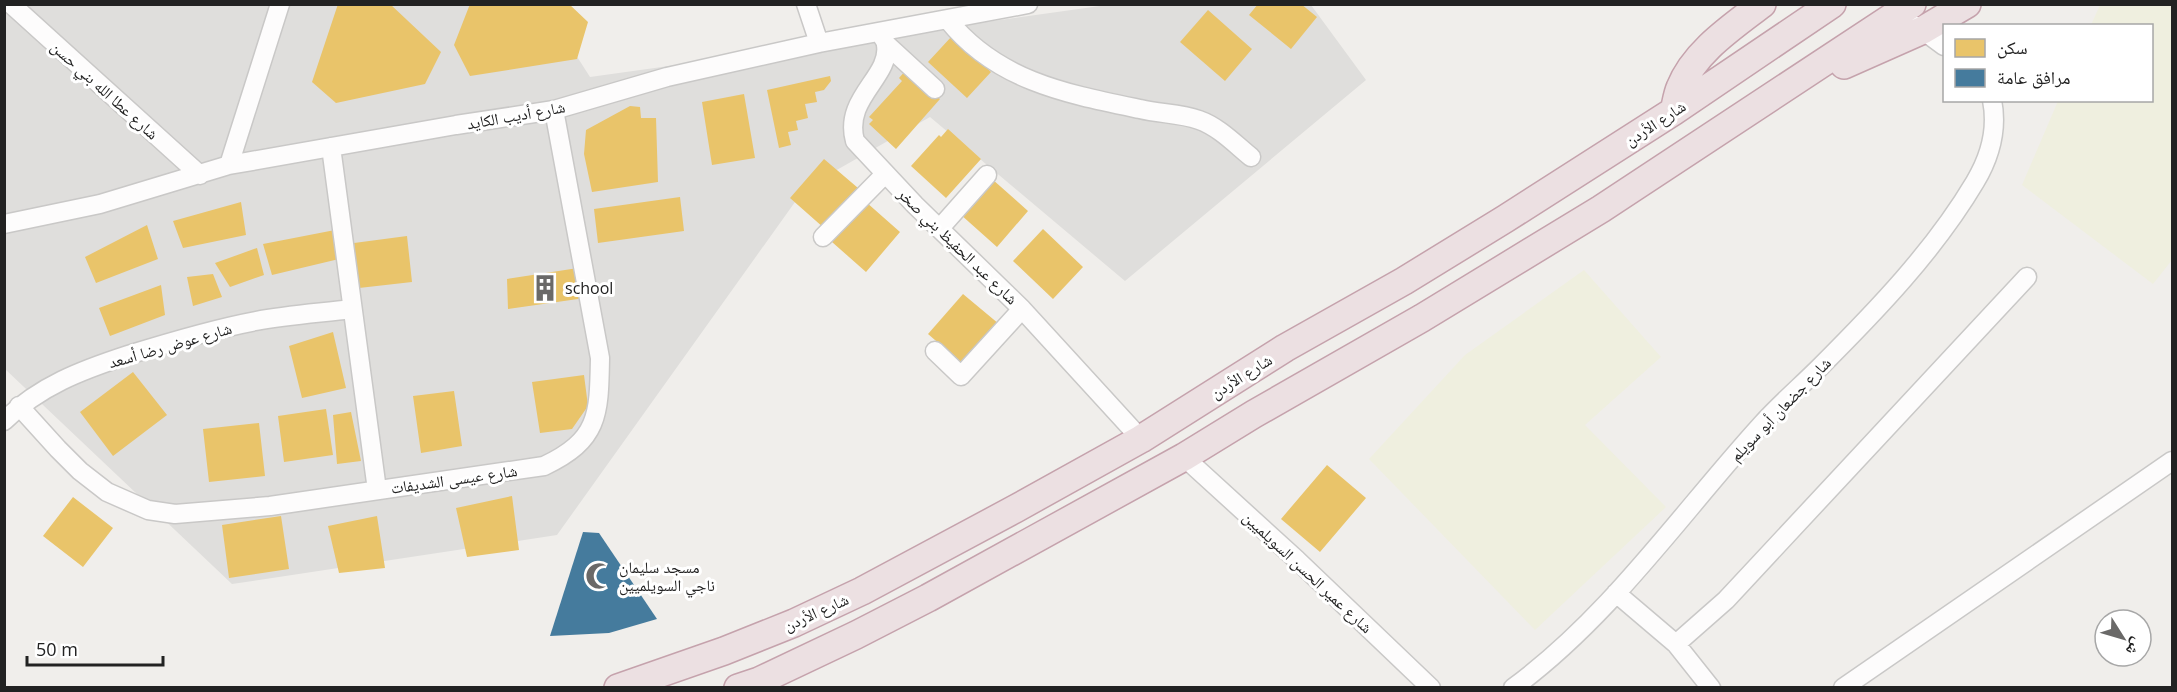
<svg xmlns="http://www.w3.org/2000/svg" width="2177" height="692" font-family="'Open Sans','Noto Naskh Arabic',sans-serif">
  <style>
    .residential { fill: #dfdedc }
    .farmland { fill: #efefdf }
    .homes { fill: #e9c46a }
    .public { fill: #457b9d }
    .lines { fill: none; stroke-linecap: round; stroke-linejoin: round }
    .minor-casing { stroke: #c9c8c7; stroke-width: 21 }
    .highway-casing { stroke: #c5a2ac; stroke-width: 30 }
    .minor { stroke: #fdfcfc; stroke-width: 18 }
    .highway { stroke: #ece0e2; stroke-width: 27 }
    .labels { text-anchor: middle; stroke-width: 6; stroke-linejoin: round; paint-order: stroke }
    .street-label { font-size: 16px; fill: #222; stroke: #fff }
    .poi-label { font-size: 16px; fill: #222; stroke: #fff; text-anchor: start }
  </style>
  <rect width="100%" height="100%" fill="#f0eeeb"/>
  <path class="residential" d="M4 5H544L590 77 1107 5H1311L1366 80 1125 281 930 117 805 188 557 535 232 584 5 369Z"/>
  <path class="farmland" d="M2100 5H2172V260L2153 284 2022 185 2058 101 2152 100V26L2091 25Z
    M1584 270 1661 357 1585 425 1666 507 1535 630 1369 459 1465 355Z"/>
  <path class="homes" d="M338 4H390L441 52 425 84 336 103 312 82Z
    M470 4H569L588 22 577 59 470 76 454 45Z
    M1258 4H1301L1317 17 1291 49 1249 15Z
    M1208 10 1252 49 1225 81 1180 42Z
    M952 36 991 72 967 98 928 62Z
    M907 69 940 99 896 149 869 124 873 120 869 117 902 81 899 78Z
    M830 76 831 81 824 90 815 92 817 102 805 104 808 118 796 121 798 130 788 132 791 145 779 148 767 90Z
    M744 94 755 158 712 165 702 102Z
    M630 106 640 107 641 118H656L658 182 592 192 584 154 586 130Z
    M948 129 981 159 946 198 911 166 939 135 941 137Z
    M824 159 858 188 824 228 790 198Z
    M992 179 1028 211 997 247 960 214Z
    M680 197 684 231 598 243 594 209Z
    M241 202 246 235 183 248 173 221Z
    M866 202 900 232 866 272 832 242Z
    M147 225 158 259 96 283 85 257Z
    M1043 229 1083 267 1053 299 1013 261Z
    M335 230 339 259 272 275 263 244Z
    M407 236 412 282 359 288 354 243Z
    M257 248 264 275 230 287 215 263Z
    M578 268 585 298 508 309 507 279Z
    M213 274 222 297 193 306 187 277Z
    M161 285 165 315 110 336 99 308Z
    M963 294 999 324 964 365 928 334Z
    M333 332 346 388 302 398 289 346Z
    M133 372 167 415 113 456 80 412Z
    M584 375 588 406 572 429 540 433 532 382Z
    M454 391 462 446 421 453 413 396Z
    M326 409 333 455 284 462 278 416Z
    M351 412 361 461 337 464 333 415Z
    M259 423 265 476 209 482 203 429Z
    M1327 465 1366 498 1320 552 1281 519Z
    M512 496 519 550 467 557 456 508Z
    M73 497 113 528 83 567 43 536Z
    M281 516 289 569 229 578 222 525Z
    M377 516 385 568 339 573 328 526Z"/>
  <path class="public" d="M583 532 599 533 657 619 609 633 550 636Z"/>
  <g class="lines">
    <defs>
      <path id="minor" d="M11 4 200 175
        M806 4 819 43
        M948 20C997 81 1067 94 1140 109 1160 114 1180 113 1199 120 1219 127 1235 144 1251 157
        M1917 26 1944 46
        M880 33C882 37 886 41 886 45 891 77 843 98 855 141L915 205 1022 309 1141 439
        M886 44 935 89
        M331 147 377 490
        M229 165 280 4
        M4 224 100 204 229 165 456 125 554 110 667 77 819 43 1028 4
        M940 228 987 175
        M823 237 885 174
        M935 351 961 376 1022 309
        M19 406 58 449 80 471 107 492 148 510 175 514 270 506 544 466C599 440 599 415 600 358L554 110
        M4 421C39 386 82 370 128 355 170 342 213 329 256 321 288 315 320 313 352 309
        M1184 457 1297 560 1431 688
        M1616 593 1676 644 1726 600 2027 277
        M1676 644 1711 688
        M1513 688C1611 616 1681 513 1762 424 1780 404 1801 386 1820 367 1876 311 1934 251 1975 182 1990 157 1998 130 1992 100
        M1843 688 2172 461"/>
      <path id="highway" d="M1844 65 1923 30 1967 4
        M1674 111C1676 104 1677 95 1680 88 1694 52 1732 27 1762 4
        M618 688 724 651 794 623 862 591 1015 509 1141 439 1285 348 1404 281 1505 219 1674 111 1832 4
        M738 688 759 681 856 635 928 598 1184 457 1254 414 1422 318 1601 209 1912 4"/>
    </defs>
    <use href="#minor" class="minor-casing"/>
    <use href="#highway" class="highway-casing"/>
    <use href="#minor" class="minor"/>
    <use href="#highway" class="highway"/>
  </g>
  <defs>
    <symbol id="building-bare" viewBox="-9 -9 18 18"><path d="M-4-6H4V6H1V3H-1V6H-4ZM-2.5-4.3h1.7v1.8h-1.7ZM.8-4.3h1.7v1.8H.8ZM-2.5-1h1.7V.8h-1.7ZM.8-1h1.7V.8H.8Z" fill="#6a6968" stroke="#fff" stroke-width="2.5" paint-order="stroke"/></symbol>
    <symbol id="mosque-bare" viewBox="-9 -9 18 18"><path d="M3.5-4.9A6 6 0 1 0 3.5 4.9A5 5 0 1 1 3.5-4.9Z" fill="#6a6968" stroke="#fff" stroke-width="2.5" paint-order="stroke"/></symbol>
  </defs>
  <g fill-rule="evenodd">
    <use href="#building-bare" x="526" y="269" width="38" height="38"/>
    <use href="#mosque-bare" x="580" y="557" width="38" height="38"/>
  </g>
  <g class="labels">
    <g class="street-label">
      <text transform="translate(105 90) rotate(42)" y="6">شارع عطا الله بني حسن</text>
      <text transform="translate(516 115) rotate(-10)" y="6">شارع أديب الكايد</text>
      <text transform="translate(1655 123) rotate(-33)" y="6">شارع الأردن</text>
      <text transform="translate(958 246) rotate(44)" y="6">شارع عبد الحفيظ بني صخر</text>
      <text transform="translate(170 345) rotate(-16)" y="6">شارع عوض رضا أسعد</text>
      <text transform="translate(1241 376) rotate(-32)" y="6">شارع الأردن</text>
      <text transform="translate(1780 409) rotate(-46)" y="6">شارع جضعان أبو سويلم</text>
      <text transform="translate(454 479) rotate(-8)" y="6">شارع عيسى الشديفات</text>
      <text transform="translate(1308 572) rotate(43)" y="6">شارع عمير الحسن السويلميين</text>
      <text transform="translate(816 612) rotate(-24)" y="6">شارع الأردن</text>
    </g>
    <g class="poi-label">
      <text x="565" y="294">school</text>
      <text x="619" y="573">مسجد سليمان<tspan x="619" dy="18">ناجي السويلميين</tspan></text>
    </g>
  </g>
  <rect width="2177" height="692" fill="none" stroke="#222222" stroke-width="12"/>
  <rect x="1943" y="24" width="210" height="78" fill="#ffffff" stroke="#a7a7a7" stroke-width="1.5"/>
  <rect x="1955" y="39" width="30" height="18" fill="#e9c46a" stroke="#a7a7a7" stroke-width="1.5"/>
  <text x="1997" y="54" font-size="18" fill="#222222">سكن</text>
  <rect x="1955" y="69" width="30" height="18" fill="#457b9d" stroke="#a7a7a7" stroke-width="1.5"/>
  <text x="1997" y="84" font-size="18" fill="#222222">مرافق عامة</text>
  <g transform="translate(2123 638) rotate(127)"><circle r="28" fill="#ffffff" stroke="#a7a7a7" stroke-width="1.5"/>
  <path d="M0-4.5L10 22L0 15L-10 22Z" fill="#6a6968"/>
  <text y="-9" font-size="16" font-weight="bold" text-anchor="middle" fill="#222222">ش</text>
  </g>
  <path d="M27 656v9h136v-9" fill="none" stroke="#222222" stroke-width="3"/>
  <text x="36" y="656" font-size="18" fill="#222222" stroke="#ffffff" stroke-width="4.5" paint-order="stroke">50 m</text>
</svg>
